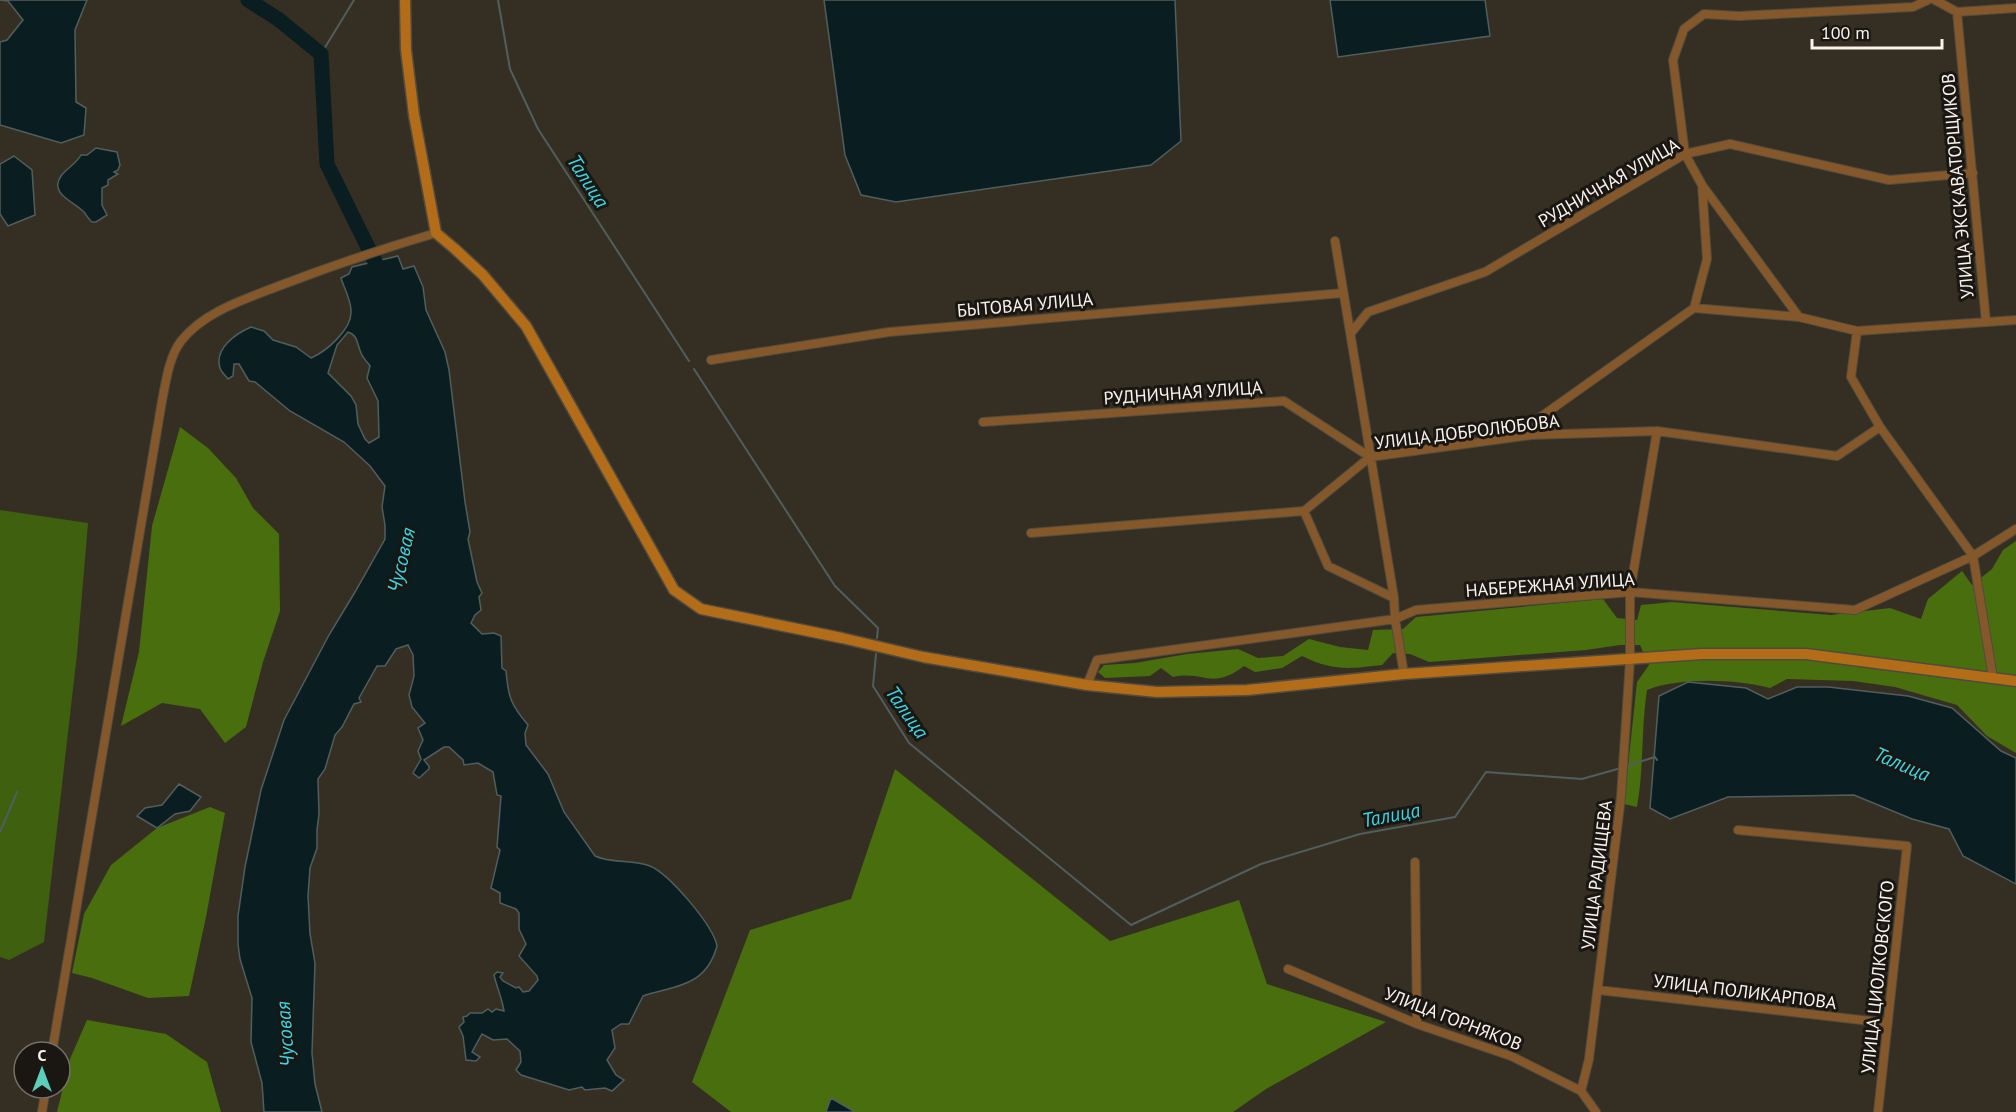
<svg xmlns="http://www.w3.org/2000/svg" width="2016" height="1112" font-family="'PT Sans',sans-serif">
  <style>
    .green { fill: #3f600f }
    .forest { fill: #486e0e }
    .water { fill: #0a1d20; stroke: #515e5d; stroke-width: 1.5; fill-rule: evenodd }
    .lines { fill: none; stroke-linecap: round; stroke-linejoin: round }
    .stream { stroke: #515e5d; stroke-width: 2 }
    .river { stroke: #0a1d20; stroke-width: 15 }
    .street-casing { stroke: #504b3f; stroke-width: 10 }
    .secondary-casing { stroke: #504b3f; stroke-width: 13 }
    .street { stroke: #84582b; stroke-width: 8 }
    .secondary { stroke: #b36c18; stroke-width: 10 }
    .labels { text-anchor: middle; stroke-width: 6; stroke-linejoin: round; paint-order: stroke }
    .street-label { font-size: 18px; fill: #f8f4ec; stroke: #1a1712 }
    .water-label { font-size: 20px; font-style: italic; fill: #3bd5e6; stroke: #1a1712 }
  </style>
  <rect width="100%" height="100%" fill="#352f23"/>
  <path class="green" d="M0 510 88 523 77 654 44 942 9 960 0 957Z"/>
  <path class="forest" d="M180 427 208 448 236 478 253 508 279 534 280 611 263 662 246 727 225 743 200 709 162 703 121 726 139 652 152 526Z
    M2016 541V753L1987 736 1957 705 1895 687 1853 681 1787 679 1770 688C1737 679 1678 677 1647 690 1641 729 1644 768 1637 807L1624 804 1637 682 1649 665 1640 645H1620L1586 650 1429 662 1410 654 1393 653 1382 665C1349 669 1332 671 1302 656L1282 668 1255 672 1244 666C1211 691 1205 670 1173 677L1161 668 1150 676 1105 678 1098 672 1104 665 1135 663 1187 654 1238 649 1258 658 1283 656 1309 639 1340 647 1368 650 1373 630 1403 629 1416 617 1603 599 1617 618 1637 620 1641 605 1672 602 1831 615 1890 608 1921 619 1928 599 1962 571 1972 585 1992 569 2003 550Z
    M895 769 1110 941 1239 900 1267 984 1386 1022 1266 1089 1233 1112H731L692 1082 750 930 851 899Z
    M210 807 225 813 206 917 189 996 148 998 92 978 72 973 84 914 111 865 157 828Z
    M87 1020 166 1034 207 1062 221 1112H57L70 1059Z"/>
  <path class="water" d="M0 0H87L75 30 76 102 86 108 84 135 61 143 0 125V42L7 40 23 20 8 1Z
    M824 0H1175L1181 141 1151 165 896 202 861 195 845 155Z
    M1330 0H1485L1490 36 1338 57Z
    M96 148 117 152 120 165 118 170 114 172 118 174 108 180V185L102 188V205L107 215 96 222H92C88 219 86 214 83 211 72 201 49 193 61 176 67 168 76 164 81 155H87Z
    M14 156 32 170 35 215 8 226 0 214V164Z
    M398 256 403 269 414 266 423 287 426 310 445 352 449 370 465 502 470 532 468 539 477 582 482 593 479 597 481 610 475 615 471 623 482 634 494 633 501 636 502 668 506 671C508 697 511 705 528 725L525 733 526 745 548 774 564 812 595 856C612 864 633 859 650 866 669 874 713 925 717 946 706 986 678 985 643 996L629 1024H621L612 1030 615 1048 607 1060 616 1075 624 1080 612 1091 605 1088 585 1090 582 1087 569 1090 521 1075 516 1070 521 1062 520 1051 507 1039 493 1040 482 1034 472 1052 480 1057 476 1061 466 1060 463 1036 459 1027 464 1022 463 1017 467 1016 470 1013H482L488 1009 492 1012 496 1009 504 1011C502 998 497 988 494 975L497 972 503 973 500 977 503 981 516 988 519 987 523 992 529 991 538 980 537 976 519 956 526 944 519 929V913L516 909 500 903V893L491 888 500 850 497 847 501 796 497 795 493 772 478 763 464 765 463 760 449 747H444L424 760 429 766V769L419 778 413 773 421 759 418 751 423 740 418 728 425 723 412 707 409 695 414 676 413 655 408 645 396 649 385 666H377L359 698 361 702 354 704 342 727 335 735 325 769 318 779 319 814 317 830V848L310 868 308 896 310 934 315 963 312 1053 315 1084 322 1112H264L262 1083 251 1042 252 998 240 959 238 944V916L245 867 261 790 284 720 329 635 355 592 385 539V525L382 507 385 486 370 466 344 442 290 411 255 382 249 381 239 364H234L233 376 228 379C225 375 221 372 220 368 214 349 235 334 251 327L264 331 273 340 296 347 311 358C327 351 352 329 351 311 351 300 344 288 341 278L349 274 352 267ZM348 332C358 335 357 344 361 353 363 358 367 362 370 366L367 378 378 401 379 437 369 443 365 439 358 424 356 405 351 396 328 373 337 345Z
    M1688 682 1746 688 1768 699 1797 687H1828L1908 696 1952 708 2001 751 2016 758V884L1963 856 1949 829 1912 819 1854 795 1728 797 1670 819 1650 808 1659 696Z
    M179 784 201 797 190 811 175 814 157 828 137 816 145 808 162 805Z
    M831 1098 855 1112H826Z"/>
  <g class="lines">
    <path class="stream" d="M498 0 510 69 538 129 689 361
      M321 54 354 0
      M694 369 835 586 878 628 877 638
      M876 654 873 686 909 743 1131 925 1261 864 1360 834 1455 817 1486 772 1582 779 1621 768
      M1626 766 1655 757 1657 760
      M0 832 17 792"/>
    <path class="river" d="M248 0 278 19 321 54 327 164 384 280"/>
    <defs>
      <path id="street" d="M1935 0 1957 12 2016 8
        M1957 12 1986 322
        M1335 241 1394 598 1395 619 1404 674
        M1694 308 1799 317 1857 331 2016 320
        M1799 317 1702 185 1685 154 1673 60 1684 29 1704 14 1739 16 1913 7 1928 0
        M1857 331 1851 377 1880 427 1973 556 1993 678
        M1351 333 1368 312 1485 272 1685 154 1730 144 1889 180 1973 173
        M711 360 889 332 1343 293
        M983 422 1284 401 1370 457
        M1531 435 1542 416 1694 308 1707 259 1702 185
        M1304 511 1328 566 1394 598
        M1031 533 1304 511 1370 457 1531 435 1657 431 1837 456 1880 427
        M1087 685 1097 660 1395 619 1416 610 1630 592 1855 610 1973 556 2016 529
        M1738 830 1907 846 1878 1112
        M1415 862 1417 1024
        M1288 969 1417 1024 1511 1056 1581 1091 1596 1112
        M1598 990 1888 1023
        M52 1052 162 401C166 381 169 357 181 341 204 312 243 300 276 287 328 267 381 249 436 233
        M1581 1091 1589 1059 1621 797 1630 660V592L1657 431
        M42 1112 46 1088"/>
      <path id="secondary" d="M405 0 406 50 414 115 436 233 455 249 483 275 526 326 674 590 701 609 842 638 923 657 1087 685 1157 692 1247 690 1404 674 1702 654H1806L2016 681"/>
    </defs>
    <use href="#street" class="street-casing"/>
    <use href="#secondary" class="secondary-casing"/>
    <use href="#street" class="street"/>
    <use href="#secondary" class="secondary"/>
  </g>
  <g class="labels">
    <g class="street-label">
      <text transform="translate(1609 183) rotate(-30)" y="6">РУДНИЧНАЯ УЛИЦА</text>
      <text transform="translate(1958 186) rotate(-95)" y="6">УЛИЦА ЭКСКАВАТОРЩИКОВ</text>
      <text transform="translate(1025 305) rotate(-5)" y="6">БЫТОВАЯ УЛИЦА</text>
      <text transform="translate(1183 393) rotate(-4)" y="6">РУДНИЧНАЯ УЛИЦА</text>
      <text transform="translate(1467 432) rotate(-7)" y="6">УЛИЦА ДОБРОЛЮБОВА</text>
      <text transform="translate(1550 585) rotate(-4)" y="6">НАБЕРЕЖНАЯ УЛИЦА</text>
      <text transform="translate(1597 875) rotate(-83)" y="6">УЛИЦА РАДИЩЕВА</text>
      <text transform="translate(1878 977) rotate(-84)" y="6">УЛИЦА ЦИОЛКОВСКОГО</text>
      <text transform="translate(1745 992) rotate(7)" y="6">УЛИЦА ПОЛИКАРПОВА</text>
      <text transform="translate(1453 1019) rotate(21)" y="6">УЛИЦА ГОРНЯКОВ</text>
    </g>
    <g class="water-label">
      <text transform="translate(588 181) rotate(57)" y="7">Талица</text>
      <text transform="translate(401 560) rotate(-77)" y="7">Чусовая</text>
      <text transform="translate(907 712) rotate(55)" y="7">Талица</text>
      <text transform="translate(1902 764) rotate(23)" y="7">Талица</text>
      <text transform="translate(1391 815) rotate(-11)" y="7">Талица</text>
      <text transform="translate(285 1034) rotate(-94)" y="7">Чусовая</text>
    </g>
  </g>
  <g transform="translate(42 1070)"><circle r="28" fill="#1a1712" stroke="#736f69" stroke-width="1.5"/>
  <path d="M0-4.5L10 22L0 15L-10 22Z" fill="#5bcebc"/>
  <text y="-9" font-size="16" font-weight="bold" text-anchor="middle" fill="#f8f4ec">С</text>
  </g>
  <path d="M1812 39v9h130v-9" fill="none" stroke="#f8f4ec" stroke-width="3"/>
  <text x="1821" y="39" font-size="18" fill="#f8f4ec" stroke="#1a1712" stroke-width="4.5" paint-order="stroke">100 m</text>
</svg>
